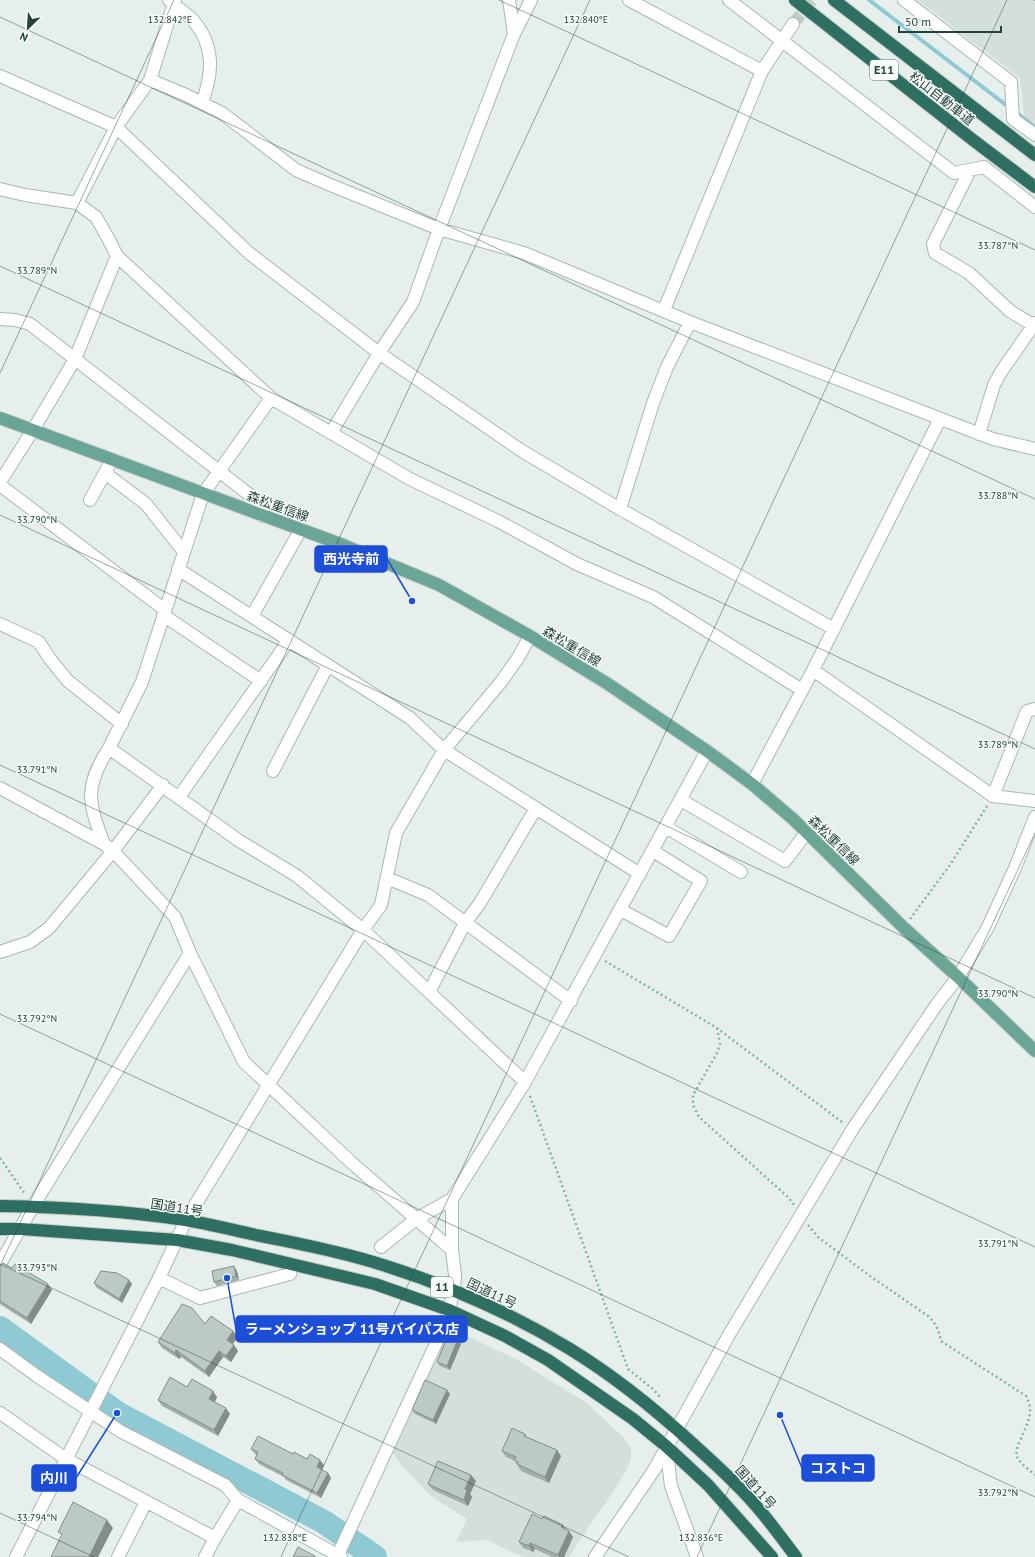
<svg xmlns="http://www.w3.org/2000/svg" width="1035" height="1557" font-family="'PT Sans','Noto Sans JP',sans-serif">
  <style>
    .built { fill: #d4dfda }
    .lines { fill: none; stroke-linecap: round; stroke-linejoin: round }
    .stream { stroke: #8ec9d4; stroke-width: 4 }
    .river { stroke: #8ec9d4; stroke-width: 24 }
    .minor-tunnel { stroke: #bfccc8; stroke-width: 12; stroke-dasharray: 12 6; stroke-linecap: butt }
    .minor-casing { stroke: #a8b8b2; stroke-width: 14 }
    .major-casing { stroke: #c2cac8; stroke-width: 14 }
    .highway-casing { stroke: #c2cac8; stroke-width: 14 }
    .path { stroke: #86b3a5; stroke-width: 2.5; stroke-dasharray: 2 3; stroke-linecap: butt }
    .minor { stroke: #fff; stroke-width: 12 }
    .major { stroke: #6aa596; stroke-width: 12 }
    .highway { stroke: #2f6f62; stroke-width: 12 }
    .wall { fill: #a1aea9 }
    .shaded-wall { fill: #838d89 }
    .building { fill: #bbcac4; stroke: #838d89 }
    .ticks { fill: none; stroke: #24423a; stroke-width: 1; stroke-opacity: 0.45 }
    .labels { text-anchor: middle; stroke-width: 3; stroke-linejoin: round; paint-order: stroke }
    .shield { fill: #f7fbf9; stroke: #637a73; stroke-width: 1 }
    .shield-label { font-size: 12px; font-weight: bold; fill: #24423a }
    .street-label { font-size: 13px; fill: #24423a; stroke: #f7fbf9 }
    .ticks-label { font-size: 10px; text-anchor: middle; fill: #24423a; stroke: #f7fbf9; stroke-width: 3; stroke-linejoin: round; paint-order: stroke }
    .leader { fill: none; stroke: #1d4ed8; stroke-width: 1.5 }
    .callout-dot { fill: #1d4ed8; stroke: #f7fbf9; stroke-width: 1.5 }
    .callout { fill: #1d4ed8; stroke: #1d4ed8; stroke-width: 1.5 }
    .callout-label { font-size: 14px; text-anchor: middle; font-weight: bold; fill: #fff }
  </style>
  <rect width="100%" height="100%" fill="#e6efeb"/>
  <path class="built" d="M918 0H1035V124L1024 116 1020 78Z
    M452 1329 516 1359 588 1404 623 1437 631 1448V1459L626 1471 615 1489 586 1531 569 1557H526L513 1553 487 1540 456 1542 467 1519 431 1496 403 1467 392 1452 430 1369Z"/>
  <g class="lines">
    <path class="stream" d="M869 0 1010 108
      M1016 112 1035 127"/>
    <path class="river" d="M0 1328 117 1413 324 1522 375 1557"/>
    <path class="minor-tunnel" d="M793 24 812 0"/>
    <defs>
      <path id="minor" d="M169 0C176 7 186 13 193 20 215 46 213 73 202 103
        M629 0 762 71
        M729 0 954 173 984 167 1035 207
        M904 0 1011 82 1013 119 1035 135
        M514 34 531 0
        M0 76 116 127 249 253 379 353 522 451 620 509 834 629
        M150 80 186 95 222 113 296 170 328 184 439 229 524 253 690 322 993 439 1035 449
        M970 170 933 244 935 253 969 273 1010 311 1033 325
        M0 189 25 195 77 203 96 217 108 238 117 256 271 398 410 479 498 521 577 564 653 597 802 690
        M77 203 116 127 150 80 175 0
        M664 310 762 71 793 24
        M0 319 15 320 30 324 260 503 263 516
        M271 398 203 494 142 682 109 748 238 840 297 876 363 930 525 1082
        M331 433 379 353 413 302 439 229 514 34 509 0
        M979 434 994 385 1001 372 1035 323
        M105 473 146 504 184 552
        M0 482 33 430 75 359 117 256
        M0 485 165 610
        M90 500 112 460
        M620 509 653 403 667 367 690 322
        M178 569 410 718 444 750 640 874
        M163 615 261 681
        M252 616 301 529
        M0 624 39 642 50 659 68 681 122 724
        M813 670 993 796 1035 801
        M273 771 328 665
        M752 784 813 670 940 419
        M0 788 104 844 113 851 175 917 190 953 244 1062 352 1163 452 1250
        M993 796 1027 711 1035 709
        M179 797 289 640
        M681 800 785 861 807 832
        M666 827 741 872
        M104 844C88 802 84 787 109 748
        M387 878 428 895 571 1001
        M621 910 669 936 701 881 653 851
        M0 952 30 942 49 928 113 851 163 785
        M429 992 465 923 480 903 536 808
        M381 1247 416 1219 452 1199
        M0 1264 33 1206 190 953
        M159 1278 200 1298 290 1274 292 1264
        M0 1349 37 1376 120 1431 225 1485 238 1500
        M0 1413 66 1459 215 1538 238 1500 341 1557
        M666 1446 671 1486 697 1557
        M16 1557 159 1278 186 1220 363 930 381 905 396 833 444 750 501 682 518 658 530 636
        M118 1557 146 1502
        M205 1557 215 1538
        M337 1557 445 1324 454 1291 455 1275 452 1250V1199L525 1082 707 751
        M595 1557 654 1470 730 1333 852 1130 937 1004 958 977 988 927 1015 868 1035 817"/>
      <path id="major" d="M0 418 343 545 439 585 530 636 608 684 707 751 752 784 793 819 904 928 958 977 1035 1051"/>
      <path id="highway" d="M795 0 973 140 1035 187
        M834 0 1035 155
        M0 1206C60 1207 126 1211 185 1220 211 1224 236 1231 261 1236 304 1245 347 1253 389 1267 452 1287 514 1315 570 1349 614 1376 655 1409 692 1443 715 1464 738 1484 757 1507 771 1523 783 1540 796 1557
        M0 1229H21L177 1240 232 1250 375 1284 449 1310 505 1336 548 1360 633 1419 666 1446 708 1485 772 1557"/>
    </defs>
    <use href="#minor" class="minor-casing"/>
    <use href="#major" class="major-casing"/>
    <use href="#highway" class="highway-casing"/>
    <path class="path" d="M910 919 950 865 987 806
      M605 961 717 1028 842 1122
      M717 1028 720 1044 717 1053 693 1095V1105L699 1117 789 1198 794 1205
      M530 1096 628 1369 654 1390 660 1397
      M0 1158 25 1194
      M808 1225 818 1237 870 1276 928 1316C936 1323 939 1331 941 1341L1026 1396C1035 1414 1027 1423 1020 1441 1017 1446 1017 1451 1016 1456L1022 1464 1035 1475"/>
    <use href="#minor" class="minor"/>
    <use href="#major" class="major"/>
    <use href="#highway" class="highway"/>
  </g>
  <path class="wall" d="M0 1266 12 1268 52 1290 31 1324 0 1304Z
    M237 1271 239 1280 217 1286 214 1282Z
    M94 1283 132 1284 122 1303 97 1288Z
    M205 1324 238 1337 233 1344 238 1351 231 1362 223 1357 209 1377 181 1357 179 1359 162 1348 158 1342Z
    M458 1339 461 1344 450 1370 440 1366 437 1362Z
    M187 1387 217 1397 215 1402 230 1414 218 1436 162 1406 158 1400Z
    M450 1394 436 1424 415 1414 412 1410Z
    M525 1434 527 1437 561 1456 549 1483 521 1471 515 1461 506 1457 502 1451Z
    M251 1449 293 1454 324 1465 322 1470 328 1473 331 1478 321 1498 286 1480 284 1477 259 1464 255 1459 257 1455 255 1454Z
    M471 1475 476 1481 470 1494 472 1497 468 1506 433 1490 428 1484Z
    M566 1530 569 1531 573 1537 564 1557H552L535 1549 533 1552 523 1548 519 1542Z"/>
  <path class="shaded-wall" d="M234 1266 237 1271 239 1280 236 1276Z
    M129 1280 132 1284 122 1303 119 1299Z
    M48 1284 52 1290 31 1324 27 1318Z
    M233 1331 238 1337 231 1346 227 1340Z
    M458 1339 461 1344 450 1370 447 1366Z
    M234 1345 238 1351 231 1362 226 1356Z
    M176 1350 181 1357 179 1359 175 1353Z
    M219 1351 223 1357 209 1377 205 1371Z
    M447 1390 450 1394 436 1424 433 1420Z
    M213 1391 217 1397 213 1405 209 1399Z
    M226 1408 230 1414 218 1436 214 1430Z
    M557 1450 561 1456 549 1483 545 1477Z
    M320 1460 324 1465 320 1472 317 1467Z
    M328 1473 331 1478 321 1498 317 1493Z
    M471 1475 476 1481 470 1494 472 1497 468 1506 464 1500 465 1489Z
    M107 1520 113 1528 98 1557H89Z
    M563 1525 567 1531 561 1527Z
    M569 1531 573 1537 564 1557H559L558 1555Z
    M530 1543 535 1549 533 1552 529 1546Z"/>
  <path class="building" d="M3 1263 12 1268 15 1264 48 1284 27 1318 0 1301V1266H1Z
    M234 1266 236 1276 214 1282 212 1271Z
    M101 1271 117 1273 129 1280 119 1299 94 1283Z
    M182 1304 192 1308 205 1324 211 1316 233 1331 227 1340 234 1345 226 1356 219 1351 205 1371 176 1350 175 1353 158 1342Z
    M448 1335 458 1339 447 1366 437 1362Z
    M170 1377 187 1387 192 1379 213 1391 209 1399 226 1408 214 1430 158 1400Z
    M425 1380 447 1390 433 1420 412 1410Z
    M512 1428 525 1434 524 1436 557 1450 545 1477 517 1464 518 1462 514 1460 516 1457 502 1451Z
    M258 1436 293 1454 294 1452 307 1459 310 1454 320 1460 317 1467 328 1473 317 1493 282 1475 283 1473 255 1459 258 1452 251 1449Z
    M438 1461 471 1475 465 1489 467 1490 464 1500 428 1484Z
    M73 1502 107 1520 89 1557H51L62 1534 58 1532Z
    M532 1514 542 1519 544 1516 563 1525 561 1527 569 1531 558 1555 530 1543 529 1546 519 1542Z
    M298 1547 315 1556V1557H293Z"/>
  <path class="ticks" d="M499 0 1035 250M1034 0 1035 1M0 17 1035 499M0 266 1035 749M0 373 174 0M0 515 1035 998M0 765 1035 1247M0 1014 1035 1497M0 1264 629 1557M0 1266 590 0M0 1513 94 1557M281 1557 1007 0M697 1557 1035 833"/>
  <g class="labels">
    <g class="shield">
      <rect x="870" y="60" width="28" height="20" rx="3"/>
      <rect x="431" y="1277" width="22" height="20" rx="3"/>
    </g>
    <g class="shield-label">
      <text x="884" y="74">E11</text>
      <text x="442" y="1291">11</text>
    </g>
    <g class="street-label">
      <text transform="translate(942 98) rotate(38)" y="5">松山自動車道</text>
      <text transform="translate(278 506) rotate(20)" y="5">森松重信線</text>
      <text transform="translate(572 646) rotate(31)" y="5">森松重信線</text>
      <text transform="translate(834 840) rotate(44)" y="5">森松重信線</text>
      <text transform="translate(177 1207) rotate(9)" y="5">国道11号</text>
      <text transform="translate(492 1293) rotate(25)" y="5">国道11号</text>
      <text transform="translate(756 1487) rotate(48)" y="5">国道11号</text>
    </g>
  </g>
  <g class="ticks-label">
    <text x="170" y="23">132.842°E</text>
    <text x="586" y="23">132.840°E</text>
    <text x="998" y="249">33.787°N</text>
    <text x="37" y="274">33.789°N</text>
    <text x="998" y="499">33.788°N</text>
    <text x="37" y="523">33.790°N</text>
    <text x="998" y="748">33.789°N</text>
    <text x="37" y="773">33.791°N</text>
    <text x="998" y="997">33.790°N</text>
    <text x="37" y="1022">33.792°N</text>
    <text x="998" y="1247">33.791°N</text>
    <text x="37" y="1271">33.793°N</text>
    <text x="998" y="1496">33.792°N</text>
    <text x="37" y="1521">33.794°N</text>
    <text x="285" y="1541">132.838°E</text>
    <text x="701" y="1541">132.836°E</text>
  </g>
  <path class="leader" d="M412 601L387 559M227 1278L236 1329M780 1415L802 1468M117 1413L76 1478"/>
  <g class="callout-dot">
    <circle cx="412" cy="601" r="4"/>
    <circle cx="227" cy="1278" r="4"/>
    <circle cx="780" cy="1415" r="4"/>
    <circle cx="117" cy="1413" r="4"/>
  </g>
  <g class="callout">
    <rect x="315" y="546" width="72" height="26" rx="4"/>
    <rect x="236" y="1316" width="231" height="26" rx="4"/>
    <rect x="802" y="1455" width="72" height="26" rx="4"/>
    <rect x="32" y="1465" width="44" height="26" rx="4"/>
  </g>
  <g class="callout-label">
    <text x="351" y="564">西光寺前</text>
    <text x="352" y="1334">ラーメンショップ 11号バイパス店</text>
    <text x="838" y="1473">コストコ</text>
    <text x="54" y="1483">内川</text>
  </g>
  <g transform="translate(28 28) rotate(205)" stroke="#f7fbf9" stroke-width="3" paint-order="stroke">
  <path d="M0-3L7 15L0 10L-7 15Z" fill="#24423a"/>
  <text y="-6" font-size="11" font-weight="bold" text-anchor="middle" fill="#24423a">N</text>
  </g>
  <path d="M899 26v6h102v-6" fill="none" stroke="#24423a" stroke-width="2"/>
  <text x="905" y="26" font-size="12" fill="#24423a" stroke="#f7fbf9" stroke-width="3" paint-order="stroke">50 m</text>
</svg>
